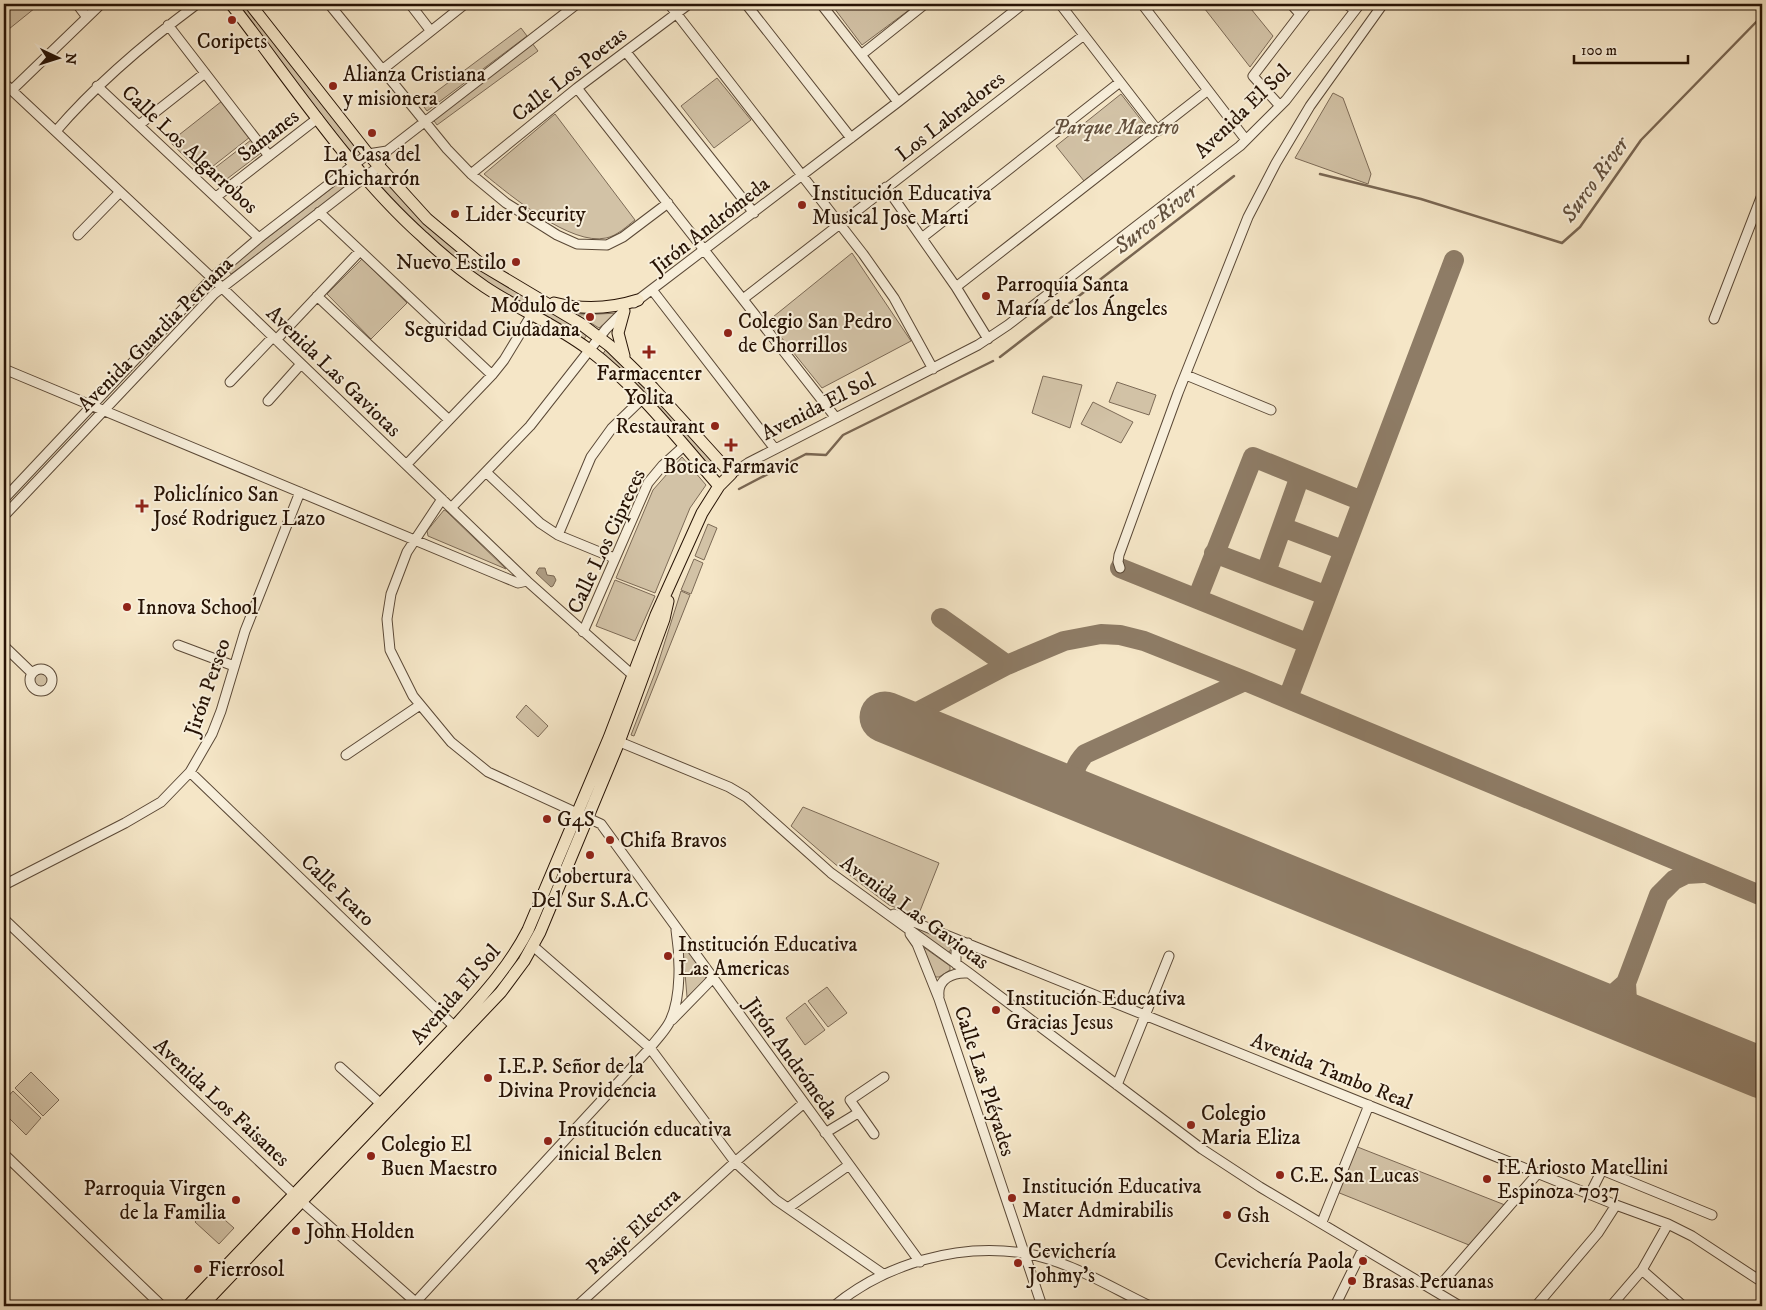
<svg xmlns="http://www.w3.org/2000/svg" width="1766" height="1310" font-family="'IM FELL DW Pica',serif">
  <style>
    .green { fill: #d2c2a6; stroke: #7c6a56 }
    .water { fill: #af9e85; stroke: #796652 }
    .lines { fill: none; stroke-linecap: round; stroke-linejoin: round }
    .stream { stroke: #796652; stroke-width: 2.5 }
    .taxiway { stroke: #8e7c66; stroke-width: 20 }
    .runway { stroke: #8e7c66; stroke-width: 51 }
    .minor-casing { stroke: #5a4836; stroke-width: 11 }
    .major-casing { stroke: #271305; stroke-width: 13 }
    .minor { stroke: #f8efdb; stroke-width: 9 }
    .major { stroke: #f5e6c7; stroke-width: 11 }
    .poi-dot { fill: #8f2418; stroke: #f8efdb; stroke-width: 2 }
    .labels { text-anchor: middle; stroke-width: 4; stroke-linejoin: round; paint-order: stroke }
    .poi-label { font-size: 21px; fill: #271305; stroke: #f8efdb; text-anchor: start }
    .street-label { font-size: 21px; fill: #271305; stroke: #f8efdb }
    .park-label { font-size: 21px; font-style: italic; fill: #63503d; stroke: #f8efdb }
    .water-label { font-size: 22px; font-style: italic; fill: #64523f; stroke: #f8efdb }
  </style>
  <rect width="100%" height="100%" fill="#f5e6c7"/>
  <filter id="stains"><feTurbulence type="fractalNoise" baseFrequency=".004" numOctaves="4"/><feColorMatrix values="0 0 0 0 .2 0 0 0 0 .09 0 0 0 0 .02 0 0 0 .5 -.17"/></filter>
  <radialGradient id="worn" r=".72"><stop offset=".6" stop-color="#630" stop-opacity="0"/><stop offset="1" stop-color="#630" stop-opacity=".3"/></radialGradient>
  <path class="green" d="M4 4H40L9 29H4Z
    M235 4H246L358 146 350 151Z
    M831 4H917L862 45Z
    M1201 4H1247L1273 36 1250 67Z
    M521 28 527 36 427 111 421 103Z
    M532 43 538 51 437 125 432 118Z
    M717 78 751 120 714 148 681 106Z
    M1333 93 1343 98 1371 174 1368 184 1295 158Z
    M1121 94 1149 130 1084 181 1056 146Z
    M222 101 250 137 203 174 170 142Z
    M555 114 635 220C627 226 617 236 606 238 571 246 511 196 484 174Z
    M251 140 261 153 219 185 207 174Z
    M349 175 354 182 231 274 227 269Z
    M384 178 409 206 588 333 583 341 489 285 450 256 376 184Z
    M852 253 911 341 822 388 768 321Z
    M362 259 407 303 371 339 327 294Z
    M619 313 599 328 578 315Z
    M607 348 621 360 719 467 712 473 602 355Z
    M1043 376 1082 385 1070 428 1032 413Z
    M1117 382 1156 395 1149 415 1109 402Z
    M1093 402 1133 422 1121 443 1081 424Z
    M682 457 706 485 690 508 655 593 616 578 653 490Z
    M444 510 446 511 506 569 428 536 427 531Z
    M708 524 717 528 704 560 695 556Z
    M694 559 703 563 691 594 681 590Z
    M615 580 655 596 635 641 596 626Z
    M681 591 690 595 634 736 631 735 655 673Z
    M34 679a8 8 0 1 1 16 0a8 8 0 1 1-16 0Z
    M526 705 548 726 538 737 516 717Z
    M803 807 939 863 918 916 889 905 835 864 791 826Z
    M915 927 952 942V948L949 952H945Z
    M922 946 950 966V970L939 977H934Z
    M685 947 706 975 705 981 687 997 683 949Z
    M827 987 847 1013 828 1027 808 1001Z
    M805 1003 825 1030 805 1045 786 1018Z
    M31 1072 59 1100 43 1116 15 1088Z
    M13 1091 41 1118 26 1135 4 1113V1101Z
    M1355 1146 1505 1205 1469 1245 1337 1192Z
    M209 1206 234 1228 219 1244 195 1222Z"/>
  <path class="water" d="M539 568H545L547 575 554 576 556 580 553 586 551 587 536 573Z"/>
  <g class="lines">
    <path class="stream" d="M1320 174 1421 199 1562 243 1580 227 1641 140 1762 16
      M1000 357 1234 176
      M739 489 806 454 826 455 843 435 993 361"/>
    <path class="taxiway" d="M1282 527 1343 550
      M1214 553 1325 595
      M1120 568 1307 643
      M1266 572 1300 476
      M1197 599 1253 457 1362 501
      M941 618 1007 665
      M1288 698 1454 260
      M898 722 1007 665 1064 641 1101 634 1120 635 1144 641 1245 681 1762 896
      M1083 799C1071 783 1071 769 1085 754L1245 681
      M1582 1000 1609 998 1626 983
      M1637 1022 1627 1001 1626 983 1659 895 1674 880 1686 874 1703 873"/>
    <path class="runway" d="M885 717 1762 1073"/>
    <defs>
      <path id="minor" d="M77 4 86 16
        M329 4 447 149 471 174 506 203 557 235 577 244 607 245 623 237 668 203
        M410 4 430 30
        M669 4 863 254 894 298 933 369
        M746 4 851 138
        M821 4 898 102
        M1060 4 1158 131
        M1142 4 1246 140
        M1291 4 1300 14
        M1346 4 1355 10
        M168 25 269 156
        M626 52 754 213
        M861 55 925 4
        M382 70 465 4
        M4 83 212 278 527 581 637 679
        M97 86 259 238
        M577 88 836 418
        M13 89 101 4
        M1280 106 1253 76 1308 4
        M139 125 205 73
        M56 131C98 82 146 42 197 4
        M471 174 577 88 689 4
        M886 187 956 287 988 339
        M216 197 318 118
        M319 212 492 375
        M78 235 120 192
        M923 237 1120 82
        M956 287 1207 91
        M653 291 775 449
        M317 296 449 420
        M743 299 1084 35
        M634 303 898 102 1023 4
        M1714 319 1762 195
        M276 340 360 251
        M4 369 501 576 518 583 527 581
        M1186 375 1271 410
        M230 382 273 337
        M268 401 301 364
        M407 464 492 375 504 360 532 314
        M487 473 540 523 558 535 614 558
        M731 474 748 463 978 345 1008 325 1240 146 1286 100 1360 4
        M4 499 212 278 259 238 355 164 368 154 387 151
        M442 499 407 552 391 594 387 619 390 650 413 696 451 742 488 772 601 824 920 1262
        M451 508 530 426 606 329 624 311
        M4 516 214 294 378 167 387 151 577 4
        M558 535 591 457 612 428 642 399
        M1120 568 1118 562 1119 555 1178 393 1248 217 1276 163 1310 106 1383 4
        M583 632 648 483 663 465 684 446
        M178 645 234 666
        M4 646 32 673
        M30 680a11 11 0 1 1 22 0a11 11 0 1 1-22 0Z
        M615 740 729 787 746 797 831 873 969 973 1202 1149 1260 1187 1460 1306
        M346 755 420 705
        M190 772 458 1030
        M4 885 125 823 161 802 190 772 212 734 221 711 245 631 300 492
        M894 914 1616 1205 1668 1224 1692 1236 1762 1282
        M4 919 301 1201 420 1306
        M910 934 917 944 939 999 1042 1306
        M533 946 650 1048 735 1162 776 1200 883 1274
        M956 964V951L968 943
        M939 996C937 979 953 972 968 973
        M672 1020 712 979
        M340 1067 380 1103
        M1117 1085 1169 956
        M825 1133 858 1113
        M874 1134 850 1100 884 1077
        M4 1154 162 1306
        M1590 1194 1602 1170 1712 1215
        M788 1208 849 1165
        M1322 1222 1369 1105
        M1642 1270 1683 1306
        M1436 1290 1539 1172
        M412 1306 650 1048C656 1040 664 1032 669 1023 682 999 680 956 676 930
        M577 1306 735 1162 804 1103
        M834 1306C885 1264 957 1243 1023 1253 1068 1260 1110 1287 1150 1306
        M1335 1306 1363 1249
        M1536 1306 1598 1233 1616 1205
        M1611 1306 1642 1270 1668 1224"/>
      <path id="major" d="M231 4C290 80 351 173 423 237 442 255 463 272 485 287 518 309 556 325 588 349 638 387 678 439 719 486
        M554 303C583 310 610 309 638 300
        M624 356 618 333 624 311
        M188 1306 455 1026C482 996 509 967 528 930L609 738 656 615 702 513 719 486 731 474 653 388 610 346 581 324 482 265 427 219 368 154 250 4
        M202 1306 501 992 524 961 540 932 619 742 664 619 668 601"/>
    </defs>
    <use href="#minor" class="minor-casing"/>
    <use href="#major" class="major-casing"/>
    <use href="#minor" class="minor"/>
    <use href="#major" class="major"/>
  </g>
  <g class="poi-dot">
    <circle cx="232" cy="20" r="5"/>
    <circle cx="333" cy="86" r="5"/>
    <circle cx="372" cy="133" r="5"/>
    <circle cx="802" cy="205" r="5"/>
    <circle cx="455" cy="214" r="5"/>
    <circle cx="516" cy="262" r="5"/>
    <circle cx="986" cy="296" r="5"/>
    <circle cx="590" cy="317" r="5"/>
    <circle cx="728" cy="333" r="5"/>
    <path d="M646.5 344.5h5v5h5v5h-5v5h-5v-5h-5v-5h5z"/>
    <circle cx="715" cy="426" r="5"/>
    <path d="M728.5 437.5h5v5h5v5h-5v5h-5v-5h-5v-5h5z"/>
    <path d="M139.5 498.5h5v5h5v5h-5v5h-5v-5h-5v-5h5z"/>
    <circle cx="127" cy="607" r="5"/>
    <circle cx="547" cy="819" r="5"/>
    <circle cx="610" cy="840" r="5"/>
    <circle cx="590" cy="855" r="5"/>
    <circle cx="668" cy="956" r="5"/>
    <circle cx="996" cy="1010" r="5"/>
    <circle cx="488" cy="1078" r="5"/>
    <circle cx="1191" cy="1125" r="5"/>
    <circle cx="548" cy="1141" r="5"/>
    <circle cx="371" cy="1156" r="5"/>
    <circle cx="1280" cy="1175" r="5"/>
    <circle cx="1487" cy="1179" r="5"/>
    <circle cx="1012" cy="1198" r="5"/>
    <circle cx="236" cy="1200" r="5"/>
    <circle cx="1227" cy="1215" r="5"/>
    <circle cx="296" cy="1231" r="5"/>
    <circle cx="1363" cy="1261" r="5"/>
    <circle cx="1018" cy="1263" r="5"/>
    <circle cx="198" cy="1269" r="5"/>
    <circle cx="1352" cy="1281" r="5"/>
  </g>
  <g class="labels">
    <g class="poi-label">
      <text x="232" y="48" text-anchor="middle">Coripets</text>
      <text x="343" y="81">Alianza Cristiana<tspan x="343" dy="24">y misionera</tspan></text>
      <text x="372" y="161" text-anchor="middle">La Casa del<tspan x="372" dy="24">Chicharrón</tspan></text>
      <text x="812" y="200">Institución Educativa<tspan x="812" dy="24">Musical Jose Marti</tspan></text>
      <text x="465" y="221">Lider Security</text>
      <text x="506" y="269" text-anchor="end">Nuevo Estilo</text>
      <text x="996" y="291">Parroquia Santa<tspan x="996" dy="24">María de los Ángeles</tspan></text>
      <text x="580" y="312" text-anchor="end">Módulo de<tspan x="580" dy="24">Seguridad Ciudadana</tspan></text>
      <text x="738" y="328">Colegio San Pedro<tspan x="738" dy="24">de Chorrillos</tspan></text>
      <text x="649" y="380" text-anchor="middle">Farmacenter<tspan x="649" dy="24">Yolita</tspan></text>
      <text x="705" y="433" text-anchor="end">Restaurant</text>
      <text x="731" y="473" text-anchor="middle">Botica Farmavic</text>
      <text x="153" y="501">Policlínico San<tspan x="153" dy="24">José Rodriguez Lazo</tspan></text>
      <text x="137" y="614">Innova School</text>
      <text x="557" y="826">G4S</text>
      <text x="620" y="847">Chifa Bravos</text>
      <text x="590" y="883" text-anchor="middle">Cobertura<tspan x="590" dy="24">Del Sur S.A.C</tspan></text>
      <text x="678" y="951">Institución Educativa<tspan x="678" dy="24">Las Americas</tspan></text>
      <text x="1006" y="1005">Institución Educativa<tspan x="1006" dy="24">Gracias Jesus</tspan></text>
      <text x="498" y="1073">I.E.P. Señor de la<tspan x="498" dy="24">Divina Providencia</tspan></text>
      <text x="1201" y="1120">Colegio<tspan x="1201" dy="24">Maria Eliza</tspan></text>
      <text x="558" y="1136">Institución educativa<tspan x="558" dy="24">inicial Belen</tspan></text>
      <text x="381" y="1151">Colegio El<tspan x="381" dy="24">Buen Maestro</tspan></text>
      <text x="1497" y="1174">IE Ariosto Matellini<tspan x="1497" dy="24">Espinoza 7037</tspan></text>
      <text x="1290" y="1182">C.E. San Lucas</text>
      <text x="1022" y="1193">Institución Educativa<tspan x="1022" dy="24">Mater Admirabilis</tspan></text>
      <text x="226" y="1195" text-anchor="end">Parroquia Virgen<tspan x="226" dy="24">de la Familia</tspan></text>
      <text x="1237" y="1222">Gsh</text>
      <text x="306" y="1238">John Holden</text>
      <text x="1028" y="1258">Cevichería<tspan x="1028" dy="24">Johmy's</tspan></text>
      <text x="1353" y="1268" text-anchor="end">Cevichería Paola</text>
      <text x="208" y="1276">Fierrosol</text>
      <text x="1362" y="1288">Brasas Peruanas</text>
    </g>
    <g class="street-label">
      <text transform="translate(569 74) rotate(-38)" y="7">Calle Los Poetas</text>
      <text transform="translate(1242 111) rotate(-44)" y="7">Avenida El Sol</text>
      <text transform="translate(950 116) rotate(-38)" y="7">Los Labradores</text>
      <text transform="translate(268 135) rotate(-38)" y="7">Samanes</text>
      <text transform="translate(190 149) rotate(43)" y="7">Calle Los Algarrobos</text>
      <text transform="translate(710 225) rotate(-38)" y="7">Jirón Andrómeda</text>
      <text transform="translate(155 334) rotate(-45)" y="7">Avenida Guardia Peruana</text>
      <text transform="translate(334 371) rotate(44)" y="7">Avenida Las Gaviotas</text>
      <text transform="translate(818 406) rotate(-27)" y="7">Avenida El Sol</text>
      <text transform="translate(606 541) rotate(-65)" y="7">Calle Los Cipreces</text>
      <text transform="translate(207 687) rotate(-71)" y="7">Jirón Perseo</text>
      <text transform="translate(338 890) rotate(44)" y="7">Calle Icaro</text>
      <text transform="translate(915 912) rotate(36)" y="7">Avenida Las Gaviotas</text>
      <text transform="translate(455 994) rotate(-49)" y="7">Avenida El Sol</text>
      <text transform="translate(792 1058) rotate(54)" y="7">Jirón Andrómeda</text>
      <text transform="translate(1332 1071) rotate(22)" y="7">Avenida Tambo Real</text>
      <text transform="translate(985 1081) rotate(72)" y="7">Calle Las Pléyades</text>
      <text transform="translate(222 1102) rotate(43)" y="7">Avenida Los Faisanes</text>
      <text transform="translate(633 1231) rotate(-42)" y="7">Pasaje Electra</text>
    </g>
    <g class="park-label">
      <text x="1116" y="134">Parque Maestro</text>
    </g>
    <g class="water-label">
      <text transform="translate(1594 179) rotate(-54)" y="8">Surco River</text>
      <text transform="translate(1155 218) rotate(-38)" y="8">Surco River</text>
    </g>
  </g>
  <rect width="1766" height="1310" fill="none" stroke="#f5e6c7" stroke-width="20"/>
  <rect x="5" y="5" width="1756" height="1300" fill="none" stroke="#271305" stroke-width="2.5"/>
  <rect x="10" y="10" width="1746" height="1290" fill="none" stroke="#271305"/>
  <g transform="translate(58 58) rotate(94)" stroke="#f8efdb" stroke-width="4" paint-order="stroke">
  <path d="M0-4L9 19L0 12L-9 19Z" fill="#271305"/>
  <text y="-8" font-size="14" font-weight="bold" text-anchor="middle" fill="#271305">N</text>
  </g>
  <path d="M1574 55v8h114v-8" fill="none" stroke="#271305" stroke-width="2.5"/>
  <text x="1581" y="55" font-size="15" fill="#271305" stroke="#f8efdb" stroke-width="4" paint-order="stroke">100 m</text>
  <rect width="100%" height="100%" filter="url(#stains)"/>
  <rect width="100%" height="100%" fill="url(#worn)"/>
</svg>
